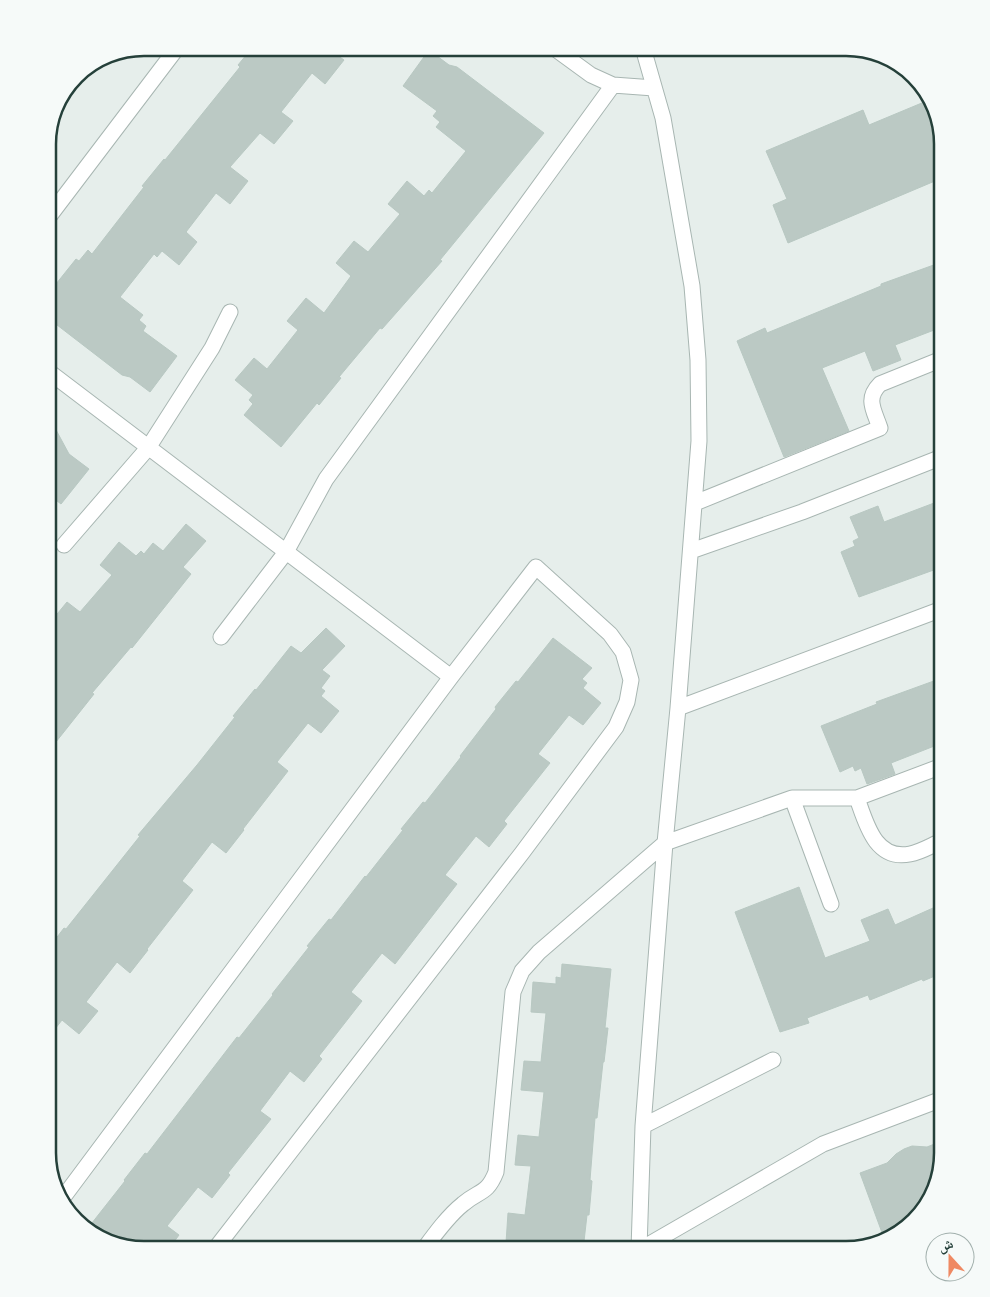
<svg xmlns="http://www.w3.org/2000/svg" width="990" height="1297" font-family="'Roboto Condensed','Noto Naskh Arabic',sans-serif">
  <style>
    .building { fill: #bbc9c4; stroke: #b8c8c2 }
    .lines { fill: none; stroke-linecap: round; stroke-linejoin: round }
    .minor-casing { stroke: #a8b6b2; stroke-width: 17 }
    .minor { stroke: #fff; stroke-width: 15 }
    .rim { fill: none; stroke: #25403a; stroke-width: 2.5 }
  </style>
  <rect width="100%" height="100%" fill="#e6eeeb"/>
  <path class="building" d="M252 48H332L330 50 344 60 325 84 312 73 281 112 293 121 274 144 260 133 230 167 248 181 230 204 216 193 186 232 197 242 179 265 162 251 157 257 154 254 120 297 143 315 139 320 146 326 143 331 177 356 150 392 130 377 122 375 48 318V294L76 259 79 261 88 250 92 254 144 187 142 186 164 159 165 160 240 67 238 65Z
    M429 50 449 65 457 67 544 133 440 260 442 261 382 329 380 328 339 377 341 378 319 405 317 403 281 447 244 415 253 404 249 400 253 395 235 380 254 358 267 369 298 330 287 321 306 298 324 313 351 276 336 263 354 241 368 252 400 214 388 204 407 181 424 196 429 190 432 193 466 151 436 127 440 122 433 116 437 111 403 86Z
    M929 100 942 144V178L788 243 773 205 787 199 766 151 863 110 869 125Z
    M942 262V327L895 345 901 360 873 371 865 351 822 368 849 431 784 457 737 341 765 328 767 333 881 286V284Z
    M48 415 69 454 89 469 61 504 48 494Z
    M942 500V567L859 597 841 552 855 546 853 541 859 538 850 517 878 506 884 522Z
    M186 524 206 541 183 567 191 574 132 648 131 647 92 693 94 694 48 752V625L67 602 80 612 112 575 100 565 119 542 136 556 141 551 144 554 153 543 163 551Z
    M326 628 345 646 322 670 330 676 321 688 325 691 321 696 339 711 321 733 308 723 277 762 288 771 243 829 244 830 226 853 212 842 182 881 193 890 147 949 148 950 130 973 117 962 86 1002 98 1011 79 1034 62 1020 48 1038V949L64 928 66 929 140 836 138 835 197 765 235 717 233 716 255 689 256 690 291 646 301 653Z
    M553 638 592 668 582 679 587 683 583 688 601 703 583 725 569 715 538 754 550 763 504 821 507 824 489 847 476 836 445 875 457 884 395 964 382 953 351 992 362 1001 319 1056 322 1059 304 1082 290 1071 260 1111 271 1119 228 1173 230 1175 212 1198 198 1187 167 1226 179 1235 168 1250H144L101 1238 88 1228 125 1181 124 1180 145 1153 147 1154 237 1037 239 1038 273 995 272 994 309 947 307 946 329 919 331 920 365 876 366 877 403 830 401 829 423 802 425 803 461 757 460 756 496 709 495 707 516 681 518 682Z
    M942 678V743L891 763 895 774 867 784 861 768 855 771 853 766 840 772 821 726 877 704 876 702Z
    M799 887 825 958 870 941 861 920 888 909 895 925 942 904V973L923 981 922 979 870 1000 868 995 807 1018 809 1023 780 1032 735 912Z
    M562 964 611 969 605 1028H608L604 1062H603L597 1118H595L590 1180 592 1181 589 1215H587L583 1250H528L529 1245 506 1243 508 1213 525 1215 531 1166 515 1165 518 1135 539 1137 544 1092 521 1090 524 1061 541 1062 546 1013 531 1012 533 982 556 984V977L561 978Z
    M942 1141V1153L930 1201 899 1233 884 1238 860 1173 887 1163 896 1154 904 1149 912 1146 927 1147Z"/>
  <g class="lines">
    <defs>
      <path id="minor" d="M554 48 591 75 613 85 654 88
        M48 218 177 48
        M48 371 451 677
        M695 503 880 428C874 410 865 399 880 384L942 359
        M64 545 148 448 212 348 230 312
        M691 551 802 512 942 457
        M221 637 286 552 326 479 613 85
        M678 708 942 609
        M792 798 831 904
        M857 798C866 823 875 861 910 854 921 852 932 845 942 841
        M643 1126 773 1060
        M62 1199 451 677 536 567 610 634 623 652 631 680 627 702 616 727 522 853 215 1249
        M424 1249C435 1234 448 1216 463 1204 479 1190 487 1195 496 1172L513 992 522 971 539 952 665 843 792 798H857L942 766
        M639 1249 643 1126 665 843 678 708 699 441 698 360 692 286 663 118 643 48
        M641 1249 823 1144 942 1099"/>
    </defs>
    <use href="#minor" class="minor-casing"/>
    <use href="#minor" class="minor"/>
  </g>
  <path d="M0 0H990V1297H0ZM144 56H846A88 88 0 0 1 934 144V1153A88 88 0 0 1 846 1241H144A88 88 0 0 1 56 1153V144A88 88 0 0 1 144 56Z" fill="#f6faf9" fill-rule="evenodd"/>
  <path class="rim" d="M144 56H846A88 88 0 0 1 934 144V1153A88 88 0 0 1 846 1241H144A88 88 0 0 1 56 1153V144A88 88 0 0 1 144 56Z"/>
  <g transform="translate(950 1257) rotate(339)"><circle r="24" fill="#f6faf9" stroke="#a2b0ad"/>
  <path d="M0-4L9 19L0 12L-9 19Z" fill="#ef8963"/>
  <text y="-8" font-size="14" font-weight="bold" text-anchor="middle" fill="#25403a">ش</text>
  </g>
</svg>
